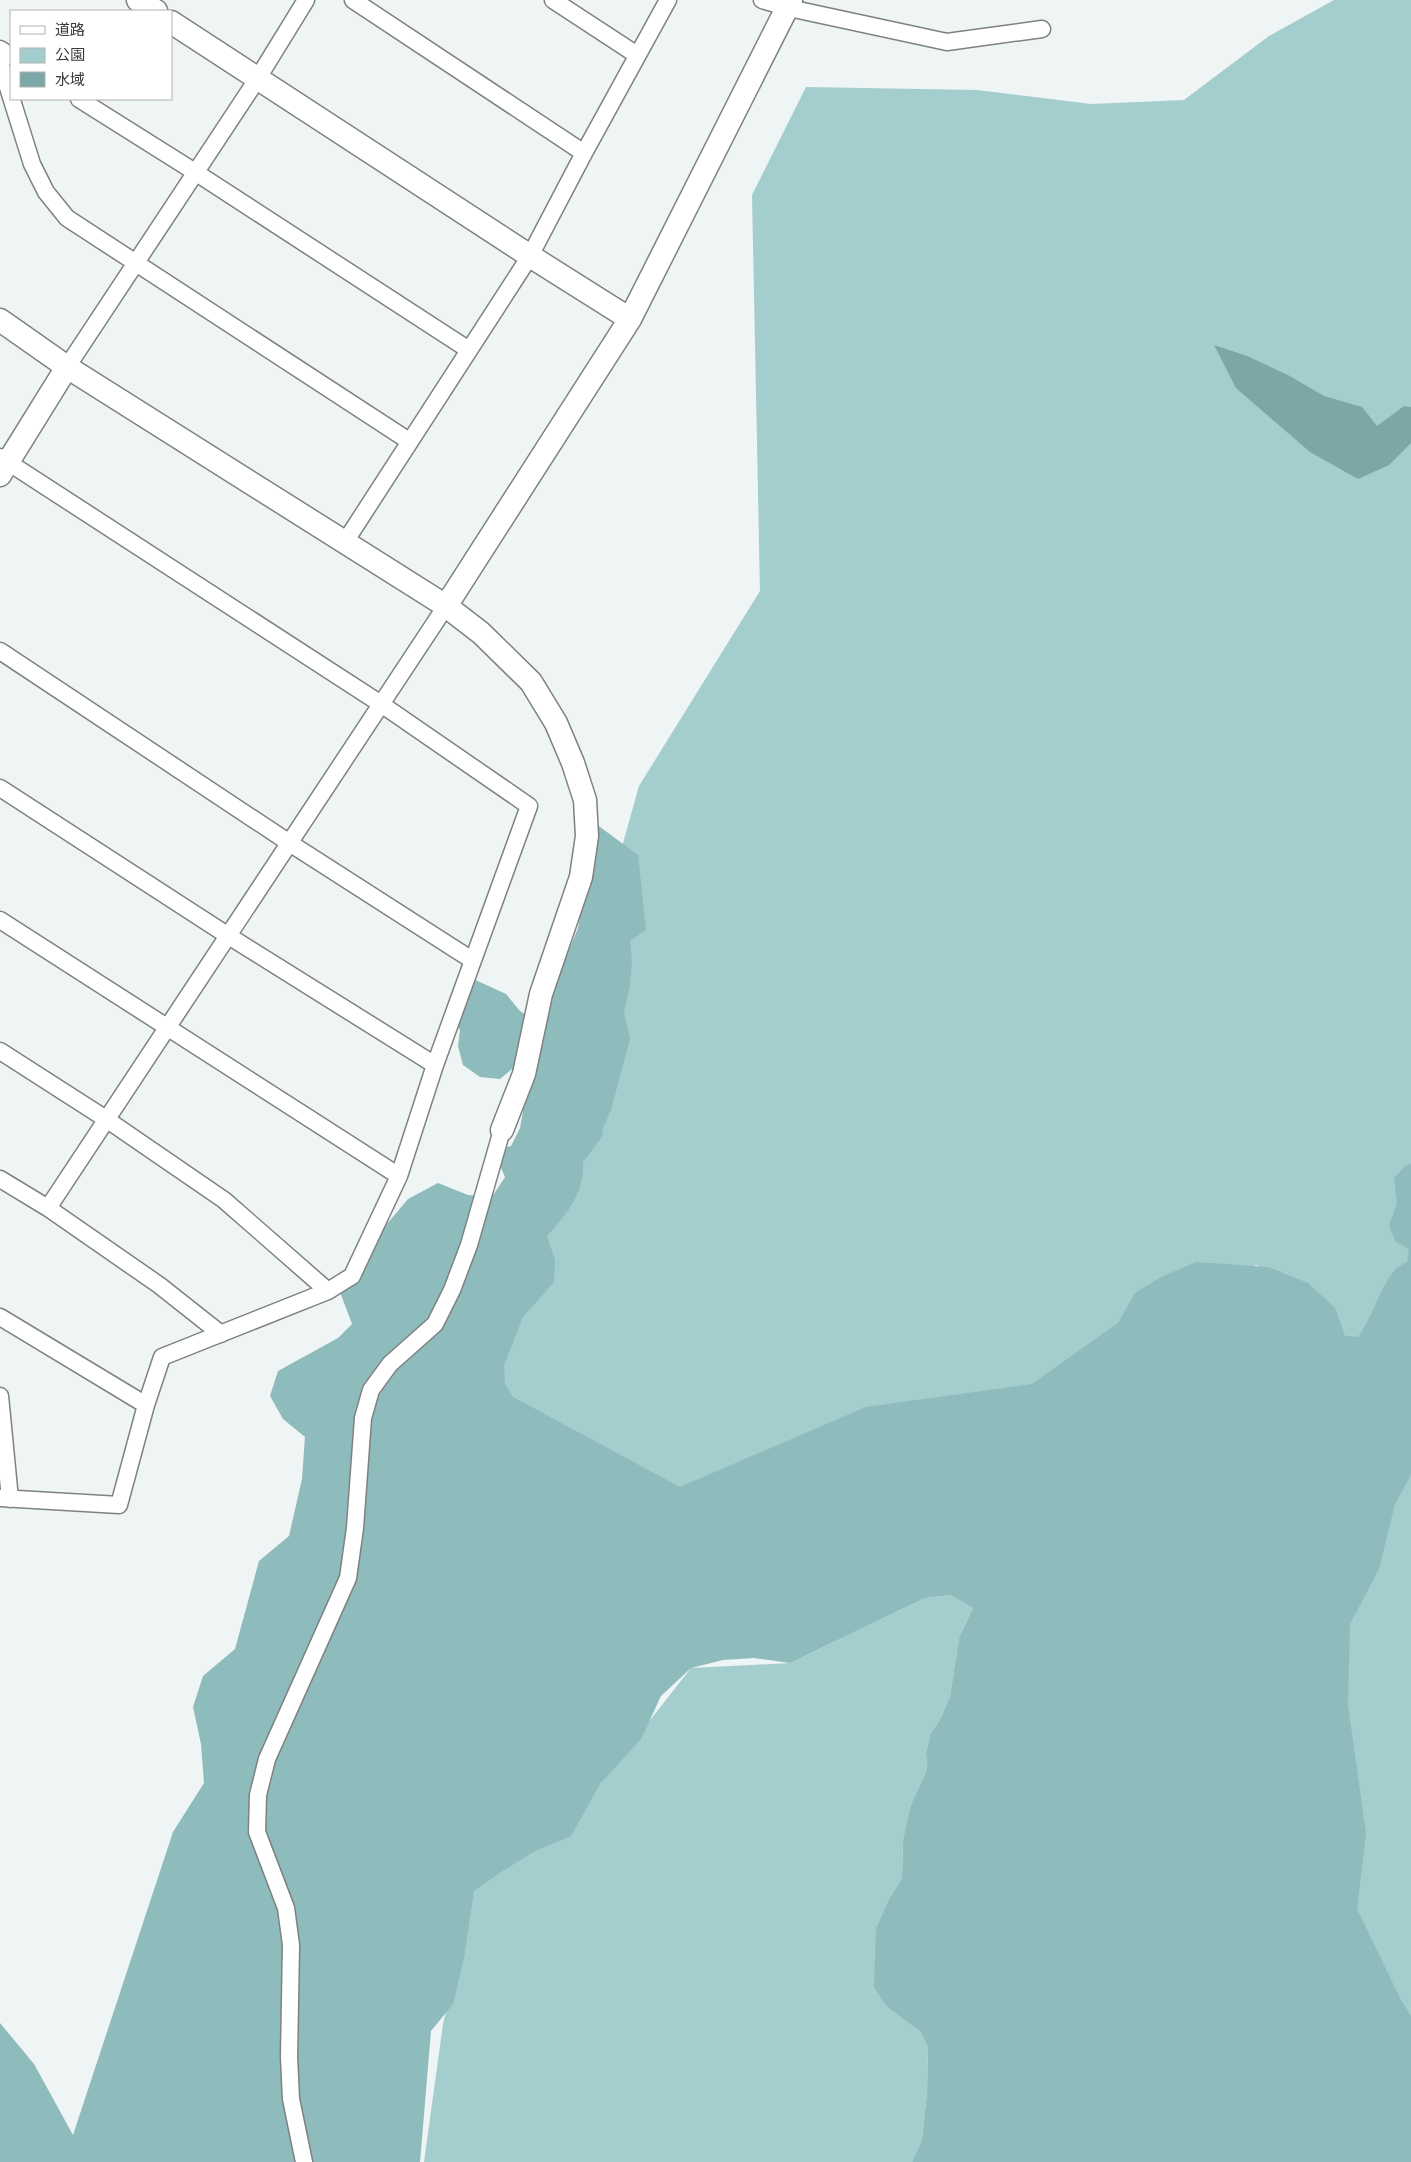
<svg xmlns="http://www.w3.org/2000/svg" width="1411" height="2162" font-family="Mulish,'Noto Sans JP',sans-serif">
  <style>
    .green { fill: #a4cdcd }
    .forest { fill: #8ebbbb }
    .water { fill: #7ba8a7 }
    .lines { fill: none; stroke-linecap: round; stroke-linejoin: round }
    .street-casing { stroke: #7e8282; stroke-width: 19 }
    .secondary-casing { stroke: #7e8282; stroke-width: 25 }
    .street { stroke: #fff; stroke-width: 16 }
    .secondary { stroke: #fff; stroke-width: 22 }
  </style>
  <rect width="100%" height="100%" fill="#eff4f4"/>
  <path class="green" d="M1334 0H1411V1323L1342 1364 1257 1265 1134 1297 1076 1406 670 1514 464 1411 639 786 760 591 752 195 806 87 977 90 1091 104 1184 100 1269 36Z
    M1411 1457V2047L1342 1871 1313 1653Z
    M950 1595 973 1608 959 1638 950 1696 941 1718 930 1735 926 1753 927 1769 910 1807 903 1840 902 1878 889 1899 876 1928 887 2007 921 2032 928 2048 927 2093 922 2139 912 2162H424L443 2024 474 1891 600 1784 691 1668 790 1663 925 1598Z"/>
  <path class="forest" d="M596 824 638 855 646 930 630 941 632 961 630 984 624 1013 630 1039 611 1110 603 1128 602 1137 583 1162C585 1193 566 1215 547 1236L555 1260 554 1282 523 1317 504 1365 505 1384 513 1397 680 1487 866 1407 1032 1384 1118 1323 1135 1293 1161 1277 1196 1262 1268 1267 1308 1283 1335 1308 1345 1336 1358 1337C1373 1317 1378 1291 1394 1271 1396 1267 1402 1265 1407 1262L1409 1249 1396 1242 1389 1225 1397 1204 1394 1178 1405 1166 1411 1164V1475L1395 1504 1379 1569 1350 1624 1348 1705 1366 1834 1357 1909 1401 2000 1411 2016V2162H912L922 2139 927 2093 928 2048 921 2032 887 2007 874 1987 876 1928 889 1899 902 1878 903 1840 910 1807 927 1769 926 1753 930 1735 941 1718 950 1696 959 1638 973 1608 950 1595 925 1598 790 1663 754 1658 723 1660 691 1668 661 1696 641 1739 600 1784 571 1836 535 1851 501 1872 474 1891 464 1958 453 2004 431 2031 420 2162H0V2023L34 2064 73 2135 173 1832 204 1783 201 1744 193 1707 203 1676 235 1649 259 1561 289 1536 302 1479 305 1437 283 1419 270 1396 278 1371 338 1338 352 1324 340 1292 372 1236 386 1225 408 1199 438 1183 468 1195 492 1197 505 1177 499 1163 500 1149 511 1146 520 1128 523 1111 513 1086 512 1069 500 1079 480 1077 463 1065 458 1046 460 1030 452 1018 471 978 506 994 520 1011 535 1021 559 975 578 928Z"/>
  <path class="water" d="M1214 345 1247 356 1288 375 1324 396 1362 407 1377 426 1404 406 1411 407V443L1389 465 1358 479 1310 452 1236 388Z"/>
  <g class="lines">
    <defs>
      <path id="street" d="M353 0 584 153
        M553 0 637 55
        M762 0 789 8 947 42 1042 29
        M0 49 11 56
        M0 62 32 164 46 192 67 218 409 441
        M79 99 195 172 469 350
        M67 367 258 78 306 0
        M0 457 381 704 529 806 435 1065
        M345 542 530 256 584 153 668 0
        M0 651 288 842 472 960
        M0 788 227 935 435 1065 399 1176 352 1276 328 1291 162 1357 146 1405 119 1505 0 1498
        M0 920 399 1176
        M0 1051 106 1119 224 1200 328 1291
        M0 1179 48 1208 446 606
        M48 1208 159 1285 221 1334
        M0 1317 146 1405
        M0 1396 10 1499
        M304 2162 291 2099 289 2057 291 1945 286 1908 257 1832 258 1795 267 1759 348 1578 355 1528 363 1418 371 1390 390 1364 435 1324 452 1290 469 1245 502 1130"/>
      <path id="secondary" d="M138 0 156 11
        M171 22 530 256 630 319
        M0 320 67 367 446 606 481 633 531 682 556 723 573 763 585 800 587 836 581 877 541 994 524 1074 502 1130
        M0 475 67 367
        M446 606 630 319 791 0"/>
    </defs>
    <use href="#street" class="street-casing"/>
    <use href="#secondary" class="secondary-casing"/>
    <use href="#street" class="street"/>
    <use href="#secondary" class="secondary"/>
  </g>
  <rect x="10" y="10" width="162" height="90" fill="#ffffff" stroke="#b0b1b1"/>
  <rect x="20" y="26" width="25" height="8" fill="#ffffff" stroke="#b0b1b1"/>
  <text x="55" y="35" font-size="15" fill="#3a3c3c">道路</text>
  <rect x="20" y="48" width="25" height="15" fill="#a4cdcd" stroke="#b0b1b1"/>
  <text x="55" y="60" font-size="15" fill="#3a3c3c">公園</text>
  <rect x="20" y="72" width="25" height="15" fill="#7ba8a7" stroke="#b0b1b1"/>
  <text x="55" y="85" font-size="15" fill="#3a3c3c">水域</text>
</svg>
